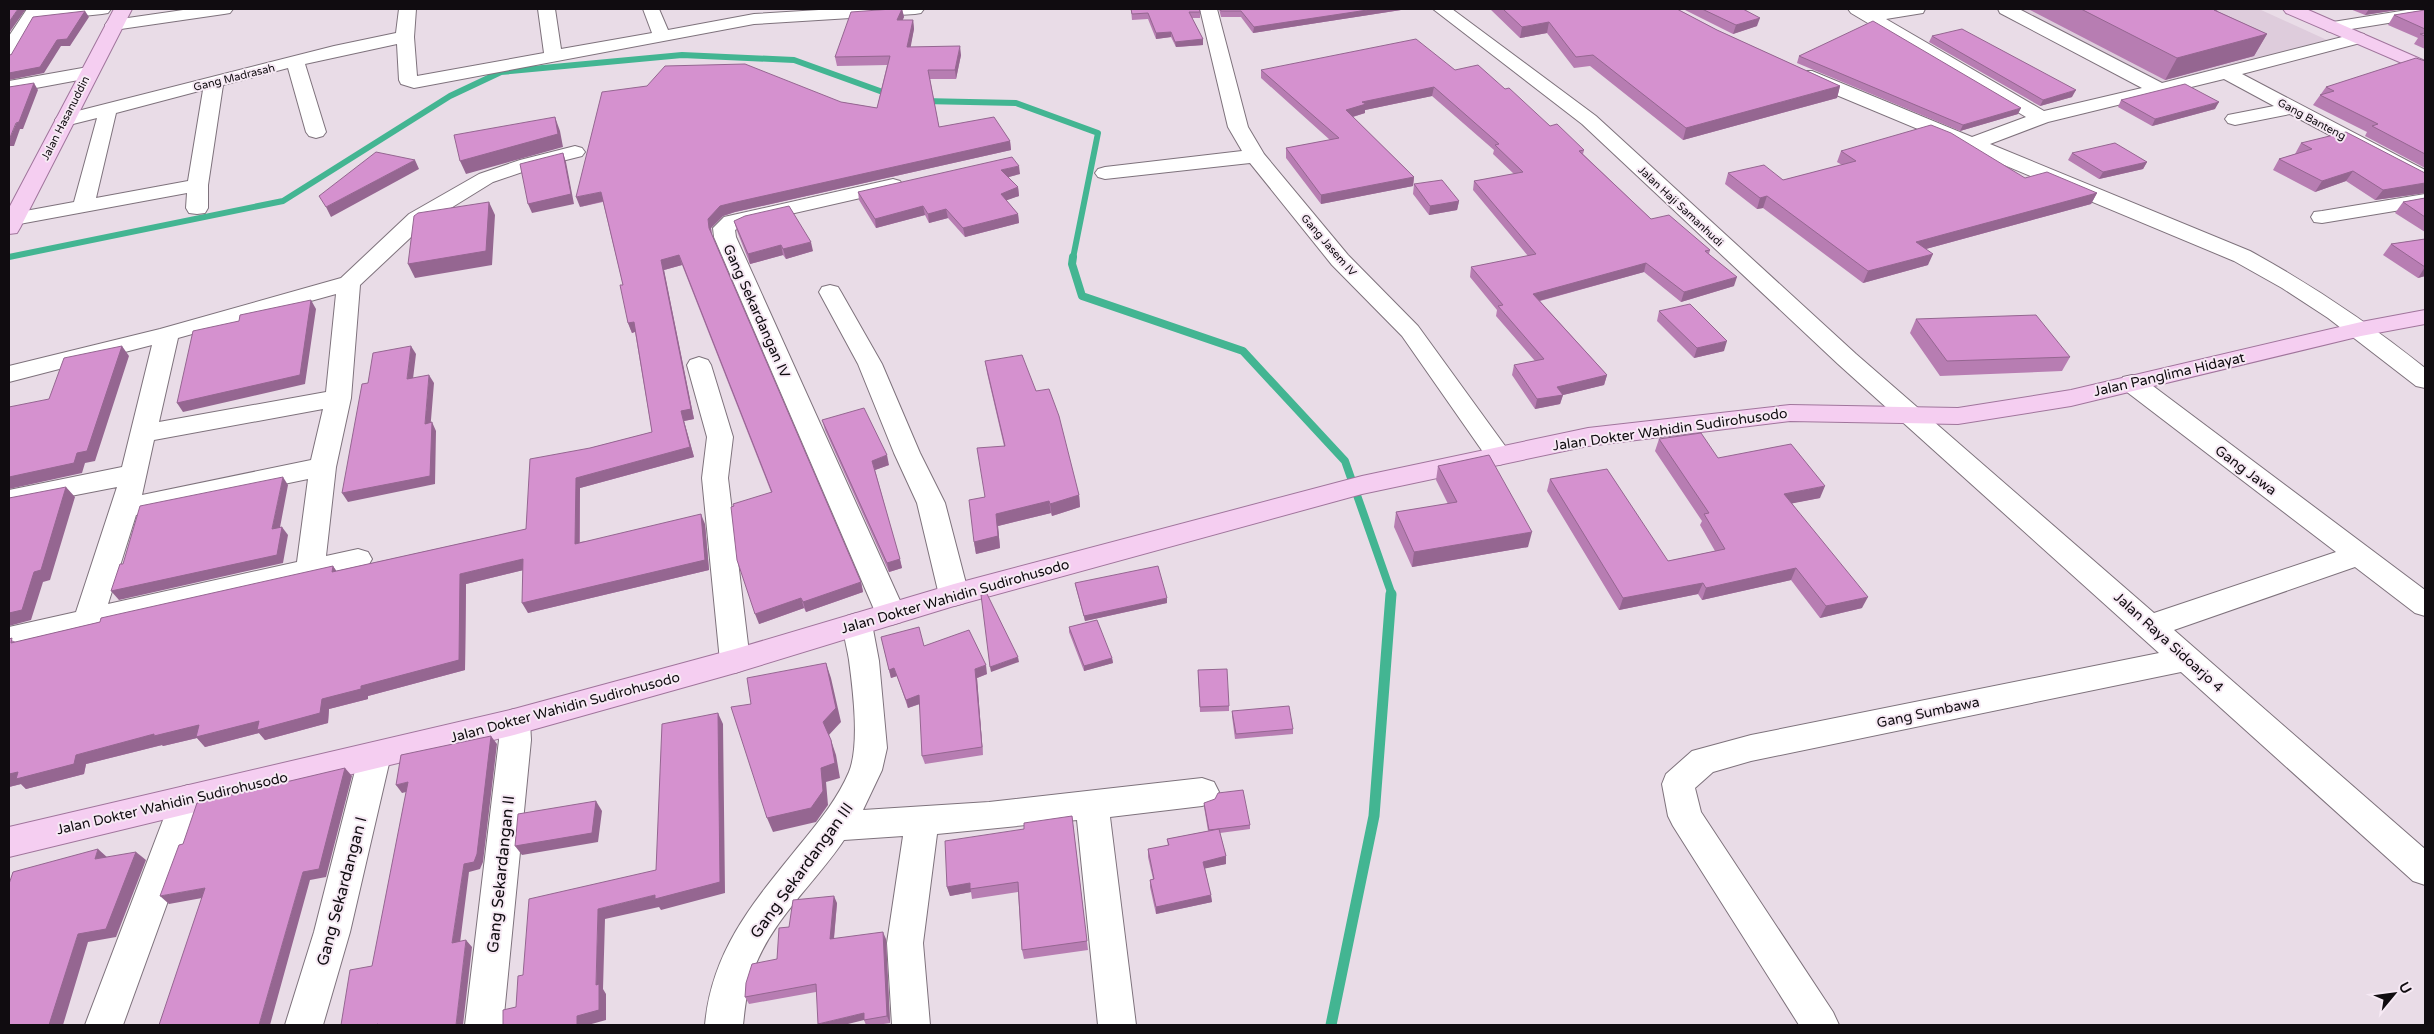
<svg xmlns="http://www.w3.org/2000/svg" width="2434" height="1034" font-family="'Varela Round',sans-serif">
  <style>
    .built { fill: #deccdc }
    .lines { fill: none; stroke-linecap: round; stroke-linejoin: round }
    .stream-far2 { stroke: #43b592; stroke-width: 6 }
    .stream-far1 { stroke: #43b592; stroke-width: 8 }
    .stream { stroke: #43b592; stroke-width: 11 }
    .minor-casing { stroke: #7e727c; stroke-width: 2 }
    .major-casing { stroke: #a0759c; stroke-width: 2 }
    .minor { fill: #fff; fill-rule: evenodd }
    .major { fill: #f5cef1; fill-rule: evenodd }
    .wall { fill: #b77db2 }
    .shaded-wall { fill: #956691 }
    .building { fill: #d591cf; stroke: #956691 }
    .labels { text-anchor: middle; stroke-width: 4; stroke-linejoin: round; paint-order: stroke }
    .far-street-label { font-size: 11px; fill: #100c10; stroke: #f6e9f4 }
    .street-label { font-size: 14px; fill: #100c10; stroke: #f6e9f4 }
    .near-street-label { font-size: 16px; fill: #100c10; stroke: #f6e9f4 }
  </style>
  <rect width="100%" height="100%" fill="#e9dce7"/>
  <path class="built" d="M2014 9H2259L2327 40 2156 85Z"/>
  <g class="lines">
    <path class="stream-far2" d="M923 101 1016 103 1098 133 1073 258
      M9 257 283 201 450 96 501 72 682 55 794 60 891 95"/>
    <path class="stream-far1" d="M1073 257 1072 264 1082 296 1243 351 1345 461 1392 595"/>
    <path class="stream" d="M1331 1025 1374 816 1391 594"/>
    <defs>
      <path id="minor" d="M27 9H111L108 13 102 14 36 21 15 59 9 60V36Z
        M190 9H233L230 13 224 14 114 30 108 29 105 25 108 21 114 20Z
        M399 9H416L414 37 417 76 544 53 538 9H555L561 49 652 33 643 9H659L668 30 754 14 835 9H924L921 13 915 14 754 24 414 88 401 84 399 80 397 44 305 64 326 132 323 136 316 138 309 136 306 132 288 68 223 85 208 185V208L205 213 197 214 189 213 186 208 187 193 14 225 9 224V214L74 202 97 118 65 126 58 124 55 120 58 116 334 46 396 33ZM203 90 188 181 96 198 116 113Z
        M1200 9H1217L1248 127 1264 154 1348 255 1418 326 1508 450 1512 456 1508 462 1499 465 1490 462 1402 336 1332 265 1250 163 1105 179 1098 177 1095 173 1098 169 1105 167 1242 151 1228 127Z
        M1433 9H1452L1596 116 1856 354 2154 613 2336 552 2123 389 2120 383 2123 377 2132 375 2141 377 2425 590V616L2415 613 2355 567 2174 630 2425 849V885L2413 881 2181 672 1751 761 1713 772 1695 788 1701 812 1833 1012 1839 1025H1799L1673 826 1668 816 1662 784 1666 774 1692 751 1751 735 2159 653 1838 364 1582 124Z
        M1848 9H1925L1923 13 1886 19 2044 111 2142 88 2000 13 1998 9H2019L2162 83 2358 33 2364 34 2367 38 2364 42 2242 74 2425 170V184L2418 182 2290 114 2235 125 2228 123 2225 119 2228 115 2274 106 2224 79 2048 122 1990 144 2250 251C2312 285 2370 324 2425 368V388L2416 386 2328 318 2282 288 2234 261 1798 79 1796 75 1798 71H1812L1972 137 2026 117 1851 13Z
        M2413 9H2425V17L2333 32 2327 31 2324 27 2327 23 2333 22Z
        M88 67 95 69 97 73 95 77 9 93V81Z
        M575 146 582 148 585 152 582 156 534 168 493 182 425 224 360 285 351 398 336 467 326 556 358 549 368 552 372 559 368 566 310 582 9 649V627L76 612 117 487 9 508V490L122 467 152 345 9 382V366L160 329 341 278 409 214 479 174 520 160ZM336 294 326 392 159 422 178 338ZM323 409 311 460 142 495 154 440ZM308 479 297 562 108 604 136 515Z
        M893 179 900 181 903 185 900 189 747 224 735 230 736 237 906 614 901 622 891 625 881 622 876 614 714 237 713 228 724 217Z
        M2425 194V206L2322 223 2314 222 2311 217 2314 212 2322 211Z
        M830 285 838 287 841 292 882 364 920 453 945 503 969 595 964 603 954 606 944 603 939 595 917 503 894 453 858 364 819 292 822 287Z
        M699 357 708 360 711 365 733 437 728 478 750 661 746 669 735 673 724 669 720 661 702 478 707 437 687 365 690 360Z
        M857 613 867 616 872 624 879 661 887 748 882 770 863 810 989 802 1202 778 1214 782 1219 792 1214 802 1202 806 1110 817 1136 1025H1098L1077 820 937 834 923 943 930 1025H892L887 943 903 836 844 840C815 883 772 920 754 969 747 988 745 1006 743 1025H705C712 948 756 899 803 841 820 820 838 798 849 772 860 745 853 690 849 660 847 645 840 629 847 616Z
        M514 709 525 713 530 722 531 740 503 1025H465L499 740 498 722 503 713Z
        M375 742 386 746 391 755 350 932 323 1025H285L314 932 359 755 364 746Z
        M188 785 200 789 205 799 123 1025H85L171 799 176 789Z"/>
      <path id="major" d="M114 9H132L20 228 17 233 9 234V208Z
        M2283 9H2306L2425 61V73L2286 13Z
        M2425 310V324L2361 336 2071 406 1958 424 1790 421 1588 446 1362 494 954 606 735 673 514 735 9 857V827L514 709 735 649 954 584 1362 476 1588 428 1790 405 1958 408 2071 390 2361 322Z"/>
    </defs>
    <use href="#minor" class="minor-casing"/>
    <use href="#major" class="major-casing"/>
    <use href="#minor" class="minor"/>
    <use href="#major" class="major"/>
  </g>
  <path class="wall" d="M892 9H902L904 17 902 20H913L914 29 910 47 961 55 956 79H930L939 127 1010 141 1011 150 735 212 723 216 711 228 712 234 861 582 863 592 806 612 804 608 759 624 771 492 682 265 664 270 694 419 684 421 694 457 580 488V542L705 524 709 570 528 613 523 570 466 584 465 670 368 696V699L329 709 328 723 265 740 259 733 205 747 197 738 163 746 162 745 86 764 84 774 26 789 21 784 9 787V639L16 642 333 566 336 571 526 529 590 448 652 432 635 332 632 333 628 323 623 285 603 202 580 207 841 102 877 108 887 65 837 66 835 57Z
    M1131 9 1200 12V18H1192L1203 39V45L1176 47 1171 37 1156 39 1148 19 1132 20Z
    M1219 9H1401V10L1253 33 1241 17H1221Z
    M1490 9H1677L1717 30 1840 86 1837 98 1683 140 1590 66 1574 68 1547 33 1520 38Z
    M1683 9H1743L1757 26 1733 34Z
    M2028 9H2218L2217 11 2267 34 2254 56 2165 80Z
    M2350 9H2403L2365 15Z
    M2425 10V49L2414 44 2418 38 2388 25 2394 15Z
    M1932 36 2072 97 2040 106 1929 42Z
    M1799 56 2018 114 1960 131 1797 63Z
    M2425 61V168L2365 136 2367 132 2313 105 2326 87Z
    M1261 70H1455L1505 89 1550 126 1584 150 1583 154 1651 219 1710 250 1709 254 1734 286 1681 302 1644 272 1540 301 1607 375 1604 385 1563 395 1560 404 1535 409 1512 375 1514 365 1535 361 1496 316 1497 310 1470 277 1471 267 1528 256 1473 190 1474 181 1514 174 1493 154 1494 150 1432 96 1365 110V113L1353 117 1414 177 1413 186 1321 204 1286 158V148L1330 140 1261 78Z
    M2121 100 2215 109 2152 126 2118 107Z
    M2301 143 2425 173V193L2375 200 2346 181 2315 192 2273 170 2279 159 2295 154Z
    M1841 151 2025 178 2097 193 2091 204 1926 249 1928 265 1863 283 1763 208 1757 209 1725 184 1728 173 1783 180 1842 165 1837 162Z
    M2072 153 2147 162 2143 169 2099 179 2068 160Z
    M1020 174 1008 177 1018 187 1019 196 1006 200 1018 214 1019 223 965 237 948 218 929 223 925 215 876 228 859 200 858 192Z
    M1414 184 1459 201 1457 210 1429 215 1413 194Z
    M2425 198V232L2395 213 2403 202Z
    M734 221 813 251 786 259 783 255 750 264 737 231Z
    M2425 239V276L2418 278 2383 255 2391 244Z
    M1659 311 1724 351 1694 358 1657 321Z
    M1916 319 2070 357 2062 371 1940 376 1910 333Z
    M985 361 1036 391 1079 495 1080 507 1052 516 1051 513 998 526 1000 548 976 554 974 542 985 497 1004 446 987 373Z
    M822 420 889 465 875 470 902 568 889 572 825 430Z
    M1659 439 1718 458 1820 498 1792 503 1862 608 1820 618 1791 580 1702 600 1698 594 1619 610 1547 491 1550 479 1668 561 1715 551 1700 525 1702 521 1655 451Z
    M1438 466 1528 547 1412 567 1394 527 1396 512 1448 504 1436 480Z
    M1075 583 1167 603 1085 621 1076 588Z
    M1069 627 1112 658 1113 663 1084 671 1069 632Z
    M881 637 924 646 987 674 977 678 983 755 925 764 922 756 920 704 908 708 897 676 891 678Z
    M1198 670 1229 706V711L1200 712Z
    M1232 711 1293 729V734L1235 739 1232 716Z
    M1204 803 1250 825V829L1220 833 1226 856V864L1205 868 1212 902 1156 914 1150 887V880L1153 879 1148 857V849L1168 846 1167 839 1208 831 1204 807Z
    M1072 816 1088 950 1024 959 1022 950 1018 892 972 899 971 892 950 896 947 887 1024 829Z
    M837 903 834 939H886L890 1023 877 1025H866L864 1020 816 992 749 1004 745 997 777 959 789 927Z"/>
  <path class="shaded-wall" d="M18 9H26L9 33V22Z
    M902 9 904 17 899 29 897 20Z
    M1374 9H1401V10L1253 33 1254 27Z
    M2369 9H2403L2365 15Z
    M85 11 89 17 70 46H61L44 73 9 80V73L57 40Z
    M1760 18 1757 26 1733 34 1736 25Z
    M913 20 914 29 909 56 907 47Z
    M1549 22 1547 33 1520 38 1522 27Z
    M1171 32V37L1156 39V33Z
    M2267 34 2254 56 2165 80 2177 58Z
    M1203 39V45L1176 47 1175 42Z
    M960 46 961 55 956 79 955 70Z
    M34 83 38 90 23 129H20L14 146H10L9 150V140Z
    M1840 86 1837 98 1683 140 1686 128Z
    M1434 87 1432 96 1365 110V113L1345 119 1346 110 1362 102Z
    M2076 90 2072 97 2040 106 2043 100Z
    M2219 102 2215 109 2152 126 2155 119Z
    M2021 108 2018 114 1960 131 1963 125Z
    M555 117 560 131 563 147 466 174 460 161Z
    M1010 141 1011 150 735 212 723 216 711 228 712 238 709 228 708 219 720 206 732 203Z
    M563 153 566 162 574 204 532 213 528 204Z
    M415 160 419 169 331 217 326 207Z
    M2147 162 2143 169 2099 179 2103 172Z
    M1019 166 1020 174 1002 179 1001 170Z
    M2353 171 2346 181 2315 192 2322 181Z
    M1414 177 1413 186 1321 204V195Z
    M2425 183V193L2375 200 2383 190Z
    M1018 187 1019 196 1002 202 1001 194Z
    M601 192 604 201 580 207 576 197Z
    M2097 193 2091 204 1911 253 1916 242Z
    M1767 196 1763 208 1757 209 1760 198Z
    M1459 201 1457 210 1429 215 1430 206Z
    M489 202 495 215 492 265 415 278 408 264Z
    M923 206 925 215 876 228 875 219Z
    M946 209 948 218 929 223 928 214Z
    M1018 214 1019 223 965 237 963 228Z
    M811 242 813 251 786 259 783 249Z
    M781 245 783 255 750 264 748 254Z
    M1933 254 1928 265 1863 283 1868 271Z
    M679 255 682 265 664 270 694 419 684 421 694 457 580 488 579 554 575 544 576 478 690 447 681 411 661 260Z
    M1646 263 1644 272 1531 303 1533 294Z
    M2425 267V276L2418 278Z
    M1737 277 1734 286 1681 302 1684 292Z
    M311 300 316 309 305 384 183 412 177 403Z
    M634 322 637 331 632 333 628 323Z
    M1727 341 1724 351 1694 358 1697 348Z
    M122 346 129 356 95 461 85 463 82 473 9 489V477L77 453Z
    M411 346 416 354 412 387 407 379Z
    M429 375 434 383 430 432 425 424Z
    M1607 375 1604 385 1563 395 1560 404 1535 409 1537 399 1557 387Z
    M432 422 436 431 435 484 348 502 342 493Z
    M887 455 889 465 875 470 872 461Z
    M283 477 288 485 278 538 272 529Z
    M1825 486 1820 498 1779 506 1784 494Z
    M66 487 75 497 50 580 43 582 31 620 9 626V613L34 572Z
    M1079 495 1080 507 1052 516 1050 504Z
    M1049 501 1051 513 998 526 1000 548 976 554 974 542 996 514Z
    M701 514 705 524 709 570 528 613 522 603Z
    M282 527 288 535 283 563 119 600 111 591Z
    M1532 532 1528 547 1412 567 1414 552Z
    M523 559 528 569 466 584 465 670 368 696V699L329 709 328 723 265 740 259 733 205 747 197 738 163 746 162 745 86 764 84 774 26 789 21 784 9 787V774L76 755 154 734 322 699 361 686 460 574Z
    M900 559 902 568 889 572 887 563Z
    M333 566 340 576 332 572Z
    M1796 568 1791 580 1702 600 1706 588Z
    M861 582 863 592 806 612 803 602Z
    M1703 583 1698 594 1619 610 1623 598Z
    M1868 597 1862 608 1820 618 1826 606Z
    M801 598 804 608 759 624 755 614Z
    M1167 598V603L1085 621 1084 616Z
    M1018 657 1019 662 991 672 990 667Z
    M1112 658 1113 663 1084 671V666Z
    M826 663 831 678 841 722 828 736 823 722Z
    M986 665 987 674 977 678 983 755 982 747 975 669Z
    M894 668 897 676 891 678 889 670Z
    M919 695 922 703 908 708 906 700Z
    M718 713 723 724 725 893 661 910 659 907 605 919 603 989 606 994V1020L588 1025H577V1016L596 985 598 909 655 895Z
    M491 736 497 744 483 862 480 869 469 872 459 951 452 943 464 864Z
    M831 740 836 755 840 778 826 782 828 805 816 822 773 832 767 818 821 768Z
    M345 768 352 776 326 877 310 880 270 1025H259L303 872Z
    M408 782 414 790 402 793 396 785Z
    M596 801 602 811 598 842 522 855 515 846Z
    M98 849 108 858 95 859Z
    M136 852 146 860 116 937 88 942 63 1025H48L78 934Z
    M1226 856V864L1203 869V862Z
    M970 883 971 892 950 896 947 887Z
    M205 888 213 896 169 904 160 896Z
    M1211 895 1212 902 1156 914V907Z
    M834 896 837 903 833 947 830 939Z
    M883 932 886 939 890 1023 887 1016Z
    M466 940 472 947 463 1025H456Z
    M864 1013V1020L844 1025H819L818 1024Z"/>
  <path class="building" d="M9 9H18L9 22Z
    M892 9H902L897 20H913L907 47 960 46 955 70H928L939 127 994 117 1010 141 732 203 720 206 708 219 709 228 861 582 803 602 801 598 755 614 737 560 731 507 734 506 733 504 772 492 679 255 661 260 691 409 681 411 690 447 576 478 575 544 701 514 705 560 522 603 523 559 460 574 459 660 361 686V689L322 699 320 713 257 730 259 721 196 737 199 725 154 736V734L76 755 74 764 16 779 18 772 9 774V639L12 638 11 643 100 622 101 618 333 566 332 572 526 529 530 459 590 448 652 432 634 322 628 323 620 285H623L601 192 576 197 602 92 647 86 665 66 745 64 841 102 877 108 890 56 835 57 851 12Z
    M1131 9H1199L1200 12H1189L1203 39 1175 42 1171 32 1156 33 1148 13 1132 14Z
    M1220 9H1374L1254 27 1241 11H1221Z
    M1503 9H1677L1717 30 1840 86 1686 128 1593 55 1576 57 1549 22 1522 27Z
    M1702 9H1743L1760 18 1736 25Z
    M2081 9H2218L2214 10 2267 34 2177 58Z
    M2425 10V29L2394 15Z
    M85 11 67 39 57 40 40 67 9 73V54L11 55 33 17Z
    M1873 21 2021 108 1963 125 1799 56Z
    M1962 29 2076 90 2043 100 1932 36Z
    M2425 33V36L2420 34Z
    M1416 39 1455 70 1478 65 1505 89 1509 88 1550 126 1557 124 1584 150 1579 151 1651 219 1669 215 1710 250 1705 251 1737 277 1684 292 1646 263 1533 294 1607 375 1557 387 1563 395 1537 399 1514 365 1544 359 1498 306 1503 305 1471 267 1536 254 1474 181 1523 172 1495 145 1499 144 1434 87 1362 102 1366 104 1346 110 1414 177 1321 195 1286 148 1339 138 1261 70Z
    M2416 58 2425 61V154L2372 126 2378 124 2320 95 2334 91 2326 87Z
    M34 83 19 122 16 123 9 140V87Z
    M2185 84 2219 102 2155 119 2121 100Z
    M555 117 558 134 460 161 454 135Z
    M1931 125 1951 133 2025 178 2047 172 2097 193 1916 242 1933 254 1868 271 1767 196 1760 198 1728 173 1764 165 1783 180 1856 161 1841 151Z
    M2346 132 2425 173V183L2383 190 2353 171 2322 181 2279 159 2312 149 2301 143Z
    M2115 143 2147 162 2103 172 2072 153Z
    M376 152 415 160 326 207 319 196Z
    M563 153 571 194 528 204 520 164Z
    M1012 157 1019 166 1001 170 1018 187 1001 194 1018 214 963 228 946 209 928 214 923 206 875 219 858 192Z
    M1442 180 1459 201 1430 206 1414 184Z
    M2425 198V217L2403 202Z
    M489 202 486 251 408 264 414 216 418 213Z
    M789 206 811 242 783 249 781 245 748 254 734 221 745 216Z
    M2425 239V267L2391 244Z
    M311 300 300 375 177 403 193 331 239 321 240 315Z
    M1690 304 1727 341 1697 348 1659 311Z
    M2036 315 2070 357 1947 361 1916 319Z
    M122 346 87 451 77 453 74 463 9 477V407L49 399 64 358Z
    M411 346 407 379 429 375 425 424 432 422 430 476 342 493 362 384 368 383 373 353Z
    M1022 355 1036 391 1049 389 1059 416 1079 495 1050 504 1049 501 996 514 998 536 974 542 969 500 985 497 977 448 1005 446 985 361Z
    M864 408 887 455 872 461 900 559 887 563 822 420Z
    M1701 433 1718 458 1791 444 1825 486 1784 494 1868 597 1826 606 1796 568 1706 588 1703 583 1623 598 1550 479 1607 469 1668 561 1725 549 1704 514 1709 513 1659 439Z
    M1489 455 1532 532 1414 552 1396 512 1457 502 1438 466Z
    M283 477 272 529 282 527 277 555 111 591 120 564H123L140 506Z
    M66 487 41 570 34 572 22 610 9 613V498Z
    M1158 566 1167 598 1084 616 1075 583Z
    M987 594 1018 657 990 667 981 595Z
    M1097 620 1112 658 1084 666 1069 627Z
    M919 627 924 646 969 630 986 665 975 669 982 747 922 756 919 695 906 700 894 668 889 670 881 637Z
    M826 663 836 708 823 722 831 740 835 763 821 768 823 791 811 808 767 818 731 707 751 704 747 678Z
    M1227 669 1229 706 1200 707 1198 670Z
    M1289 706 1293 729 1236 734 1232 711Z
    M718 713 720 882 655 899V895L598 909 596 985 599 984V1010L577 1016V1025H503V1010L516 1007 518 976 523 975 529 899 656 870 662 724Z
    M491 736 477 854 474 862 464 864 452 943 466 940 456 1025H378V1024L375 1025H341L350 970 372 966 408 782 396 785 401 755Z
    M345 768 319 869 303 872 259 1025H159L205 888 160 896 179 845 183 844 197 803Z
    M1243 790 1250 825 1209 830 1204 803 1215 799 1218 793Z
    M596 801 592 833 515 846 518 814Z
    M1072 816 1087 941 1022 950 1018 882 970 889V883L947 887 945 841 1024 829V823Z
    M1219 829 1226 856 1203 862 1211 895 1156 907 1150 880 1154 879 1148 849 1169 845 1167 839Z
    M98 849 95 859 136 852 106 929 78 934 49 1025H9V884L13 872Z
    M834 896 830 939 883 932 887 1016 864 1020V1013L818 1024 816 984 745 997 746 983 752 964 777 959 779 928 789 927 793 900Z"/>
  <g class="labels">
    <g class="far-street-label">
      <text transform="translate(234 77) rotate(-14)" y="4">Gang Madrasah</text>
      <text transform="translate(65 118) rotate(-63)" y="4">Jalan Hasanuddin</text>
      <text transform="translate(2312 119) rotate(28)" y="4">Gang Banteng</text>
      <text transform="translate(1681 206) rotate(43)" y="4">Jalan Haji Samanhudi</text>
      <text transform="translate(1329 245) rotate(49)" y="4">Gang Jasem IV</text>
    </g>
    <g class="street-label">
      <text transform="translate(757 311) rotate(66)" y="5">Gang Sekardangan IV</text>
      <text transform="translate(2169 374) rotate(-13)" y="5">Jalan Panglima Hidayat</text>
      <text transform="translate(1670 429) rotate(-8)" y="5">Jalan Dokter Wahidin Sudirohusodo</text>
      <text transform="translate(2246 470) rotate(37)" y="5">Gang Jawa</text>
      <text transform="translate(955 596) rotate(-16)" y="5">Jalan Dokter Wahidin Sudirohusodo</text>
      <text transform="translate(2169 642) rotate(42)" y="5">Jalan Raya Sidoarjo 4</text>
      <text transform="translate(565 707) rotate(-15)" y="5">Jalan Dokter Wahidin Sudirohusodo</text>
      <text transform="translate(1928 712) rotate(-12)" y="5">Gang Sumbawa</text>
      <text transform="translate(172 803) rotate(-13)" y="5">Jalan Dokter Wahidin Sudirohusodo</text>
    </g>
    <g class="near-street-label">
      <text transform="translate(801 870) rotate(-54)" y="6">Gang Sekardangan III</text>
      <text transform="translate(500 874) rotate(-84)" y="6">Gang Sekardangan II</text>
      <text transform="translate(341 891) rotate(-75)" y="6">Gang Sekardangan I</text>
    </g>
  </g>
  <rect width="2434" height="1034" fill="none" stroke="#100c10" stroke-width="20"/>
  <g transform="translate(2394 994) rotate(61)" stroke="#f6e9f4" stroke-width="4" paint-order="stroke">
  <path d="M0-4L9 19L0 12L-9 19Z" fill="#100c10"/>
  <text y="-8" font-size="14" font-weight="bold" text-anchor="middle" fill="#100c10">U</text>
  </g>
</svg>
